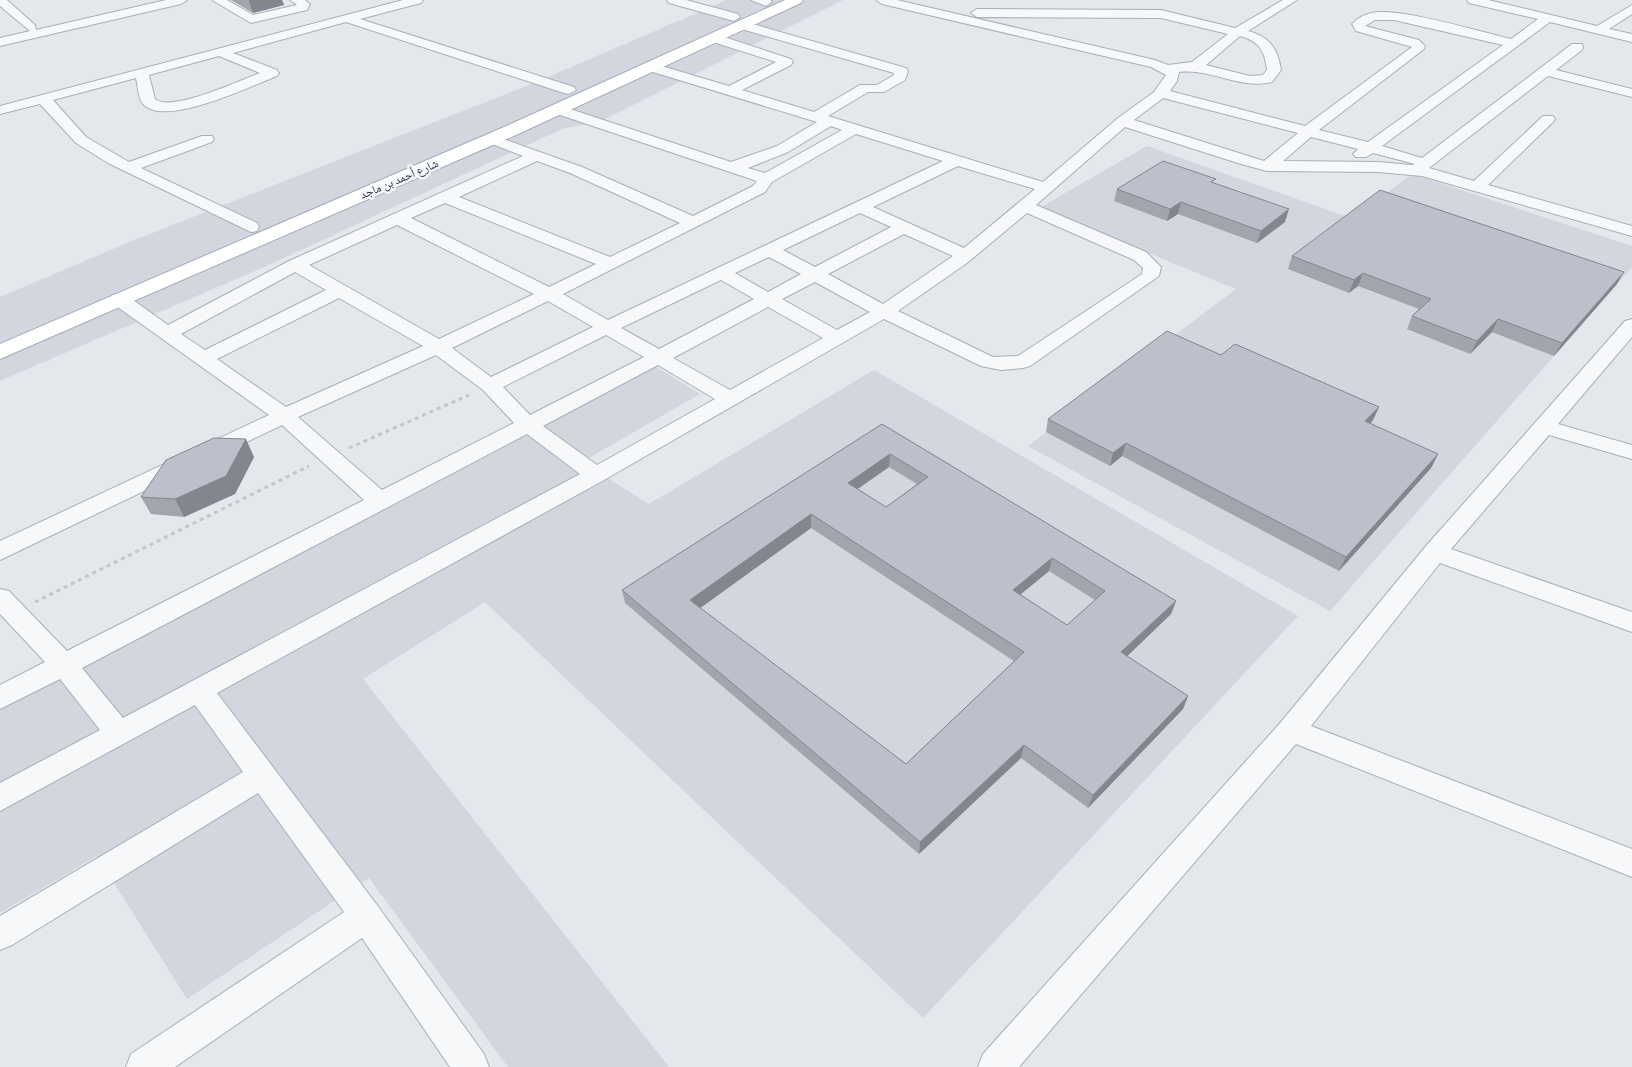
<svg xmlns="http://www.w3.org/2000/svg" width="1632" height="1067" font-family="Signika,'Noto Naskh Arabic',sans-serif">
  <style>
    .built { fill: #d2d6de }
    .lines { fill: none; stroke-linecap: round; stroke-linejoin: round }
    .minor-casing { stroke: #a9aeb7; stroke-width: 2 }
    .major-casing { stroke: #a3abb8; stroke-width: 2 }
    .path { stroke: #c2c5cb; stroke-width: 3; stroke-dasharray: 4 4; stroke-linecap: butt }
    .minor { fill: #f7f8fa; fill-rule: evenodd }
    .major { fill: #fff; fill-rule: evenodd }
    .wall { fill: #a1a5ae; fill-rule: evenodd }
    .shaded-wall { fill: #83868d }
    .building { fill: #bbc0ca; stroke: #83868d; fill-rule: evenodd }
    .labels { text-anchor: middle; stroke-width: 5; stroke-linejoin: round; paint-order: stroke }
    .far-street-label { font-size: 12px; fill: #2b3445; stroke: #f4f6f9 }
  </style>
  <rect width="100%" height="100%" fill="#e4e7ec"/>
  <path class="built" d="M727 0H843L601 121 562 129 271 264 0 381V297L127 243 534 83Z
    M1147 146 1353 219 1412 174 1632 246V267L1330 611 1028 446 1236 289 1039 208Z
    M648 362 700 394 582 462 649 504 874 370 1298 616 923 1018 485 602 363 679 669 1067H508L369 878 187 999 97 856 0 913V684Z"/>
  <g class="lines">
    <defs>
      <path id="minor" d="M0 0H7L35 25 36 30 166 0H187L181 4 0 46V38L30 31 0 6Z
        M212 0H227L253 15 297 5 290 0H305L310 4 307 10 251 23Z
        M403 0H423L421 3 360 19 574 87 576 90 569 94 564 93 346 22 233 53 277 70 279 73 277 76C251 86 164 128 143 104 138 98 138 86 136 78L53 100 86 137 129 162 202 136H212L214 139 212 142 141 168 257 223 259 227 257 231 251 232 108 163 76 143 40 104 0 114V106ZM219 56 260 73C240 80 171 113 155 99L149 75Z
        M667 0H686L738 14 740 17 734 21 669 3Z
        M751 0H771L772 2 766 6Z
        M876 0H897L1155 60 1168 65 1192 62 1228 34 1161 18 977 17 971 13 977 9 1161 10 1235 28 1283 0H1297L1248 31C1269 36 1278 49 1281 70L1272 82C1240 90 1212 68 1179 72L1177 81 1170 91 1305 126 1412 47 1356 31 1352 24C1356 19 1365 14 1372 13 1399 7 1480 32 1511 39L1538 19 1469 3 1467 0H1488L1597 26 1632 5V14L1609 29 1632 34V42L1550 22 1382 146 1422 158 1572 44H1582L1583 47 1582 50 1556 70 1632 89V97L1548 76 1429 168 1474 181 1543 116H1553L1555 119 1553 122 1488 185 1632 226V236L1422 176 1378 172 1267 171 1241 164 1125 127 1036 205 1146 252 1161 267 1159 276 1030 366 1023 368 1001 370 981 366 884 319 604 480 217 693 377 905 484 1054 489 1067H450L362 938 175 1067H126L131 1054 344 912 258 793 12 945 0 950V916L243 772 195 705 0 811V783L100 730 60 679 0 709V685L45 662 0 614V589L9 591 67 651 364 500 282 425 0 560V541L269 415 112 303 110 299 112 295H126L168 325 289 261 523 156 487 142 485 139 487 136 492 135 582 167 693 216 753 186 757 181 551 112 549 109 551 106H561L731 162 777 146 817 122 643 69 641 66 648 62 729 86 776 62 710 41 708 38 710 35H718L791 59 793 62 791 65 742 90 814 112 860 85H877L894 75V73L738 28 736 25 742 21 906 68 908 71 905 80 884 92H868L828 116 1043 182 1118 118 1154 92 1166 75 1151 67 882 4ZM1375 20H1394L1503 45 1368 142 1319 130 1424 49 1425 46 1419 40 1365 26ZM1240 36C1259 41 1265 51 1267 70L1263 75 1250 76 1206 65ZM1163 98 1298 133 1264 161 1134 120ZM831 126 842 130 765 173 748 168 788 152ZM856 134 943 161 608 320 563 294 765 192 772 182ZM1311 137 1358 149 1353 154 1356 157H1366L1373 153 1415 164 1412 165 1378 162 1283 161ZM537 161 570 173 680 223 610 257 459 197ZM958 166 1035 189 964 248 873 207ZM445 203 596 264 549 287 411 218ZM860 213 891 227 815 267 783 250ZM1027 213 1134 260 1143 268 1142 274 1018 356 993 357 898 311 967 263ZM397 225 534 294 439 339 309 265ZM904 234 953 256 883 304 828 274ZM769 257 801 274 768 292 735 273ZM295 272 326 290 205 350 181 334ZM721 280 754 299 659 349 621 328ZM815 282 870 312 837 330 782 299ZM339 298 423 346 286 407 217 359ZM548 301 593 327 491 377 452 348ZM768 307 823 338 730 390 673 358ZM606 335 644 357 530 415 503 387ZM436 355 483 390 514 423 382 490 298 417ZM658 365 715 399 597 465 543 426ZM527 434 580 474 123 718 82 668Z
        M1632 319V337L1558 424 1632 445V459L1549 435 1451 549 1632 612V632L1440 563 1311 726 1632 849V877L1296 744 1019 1067H978L983 1054 1281 722 1426 546 1625 321Z"/>
      <path id="major" d="M785 0H803L801 3 516 135 0 359V344L504 127Z"/>
    </defs>
    <use href="#minor" class="minor-casing"/>
    <use href="#major" class="major-casing"/>
    <path class="path" d="M349 448 469 395
      M35 602 309 466"/>
    <use href="#minor" class="minor"/>
    <use href="#major" class="major"/>
  </g>
  <path class="wall" d="M231 0H282L284 5 253 13Z
    M1214 184 1285 222 1257 243 1178 214 1167 221 1114 201 1117 189Z
    M1292 256 1617 284 1554 356 1492 332 1470 354 1407 329 1412 316 1419 309 1358 286 1349 293 1288 269Z
    M1221 355 1379 407 1373 420 1370 424 1438 454 1431 468 1339 571 1122 456 1110 466 1046 432 1048 419Z
    M882 424 1176 601 1171 614 1127 656 1188 696 1183 709 1088 808 1021 758 919 854 625 603 622 590ZM889 467 917 484 886 507 858 489ZM811 528 1014 661 906 764 700 608ZM1049 571 1095 600 1067 625 1020 595Z
    M254 457 235 494 184 517 151 514 141 497Z"/>
  <path class="shaded-wall" d="M249 0H282L284 5 253 13Z
    M1181 202 1178 214 1167 221 1170 209Z
    M1289 209 1285 222 1257 243 1261 231Z
    M1624 272 1617 284 1554 356 1562 343Z
    M1363 273 1358 286 1349 293 1354 280Z
    M1498 319 1492 332 1470 354 1477 341Z
    M1379 407 1373 420 1359 435 1365 421Z
    M246 439 254 457 235 494 184 517 175 499Z
    M1126 443 1122 456 1110 466 1113 453Z
    M890 454 889 467 847 496 848 483Z
    M1438 454 1431 468 1339 571 1346 557Z
    M811 514V528L692 614 690 600Z
    M1052 558 1049 571 1010 603 1013 590Z
    M1176 601 1171 614 1117 666 1121 652Z
    M1188 696 1183 709 1088 808 1093 795Z
    M1024 745 1021 758 919 854 920 842Z"/>
  <path class="building" d="M1163 161 1216 179 1211 182 1289 209 1261 231 1181 202 1170 209 1117 189Z
    M1380 190 1624 272 1562 343 1498 319 1477 341 1412 316 1431 299 1363 273 1354 280 1292 256Z
    M1167 331 1221 355 1235 344 1379 407 1365 421 1438 454 1346 557 1126 443 1113 453 1048 419Z
    M882 424 1176 601 1121 652 1188 696 1093 795 1024 745 920 842 622 590ZM890 454 928 477 886 507 848 483ZM811 514 1024 652 906 764 690 600ZM1052 558 1105 591 1067 625 1013 590Z
    M214 438 246 439 226 476 175 499 141 497 166 460Z"/>
  <g class="labels">
    <g class="far-street-label">
      <text transform="translate(399 179) rotate(-23)" y="4">شارع أحمد بن ماجد</text>
    </g>
  </g>
</svg>
